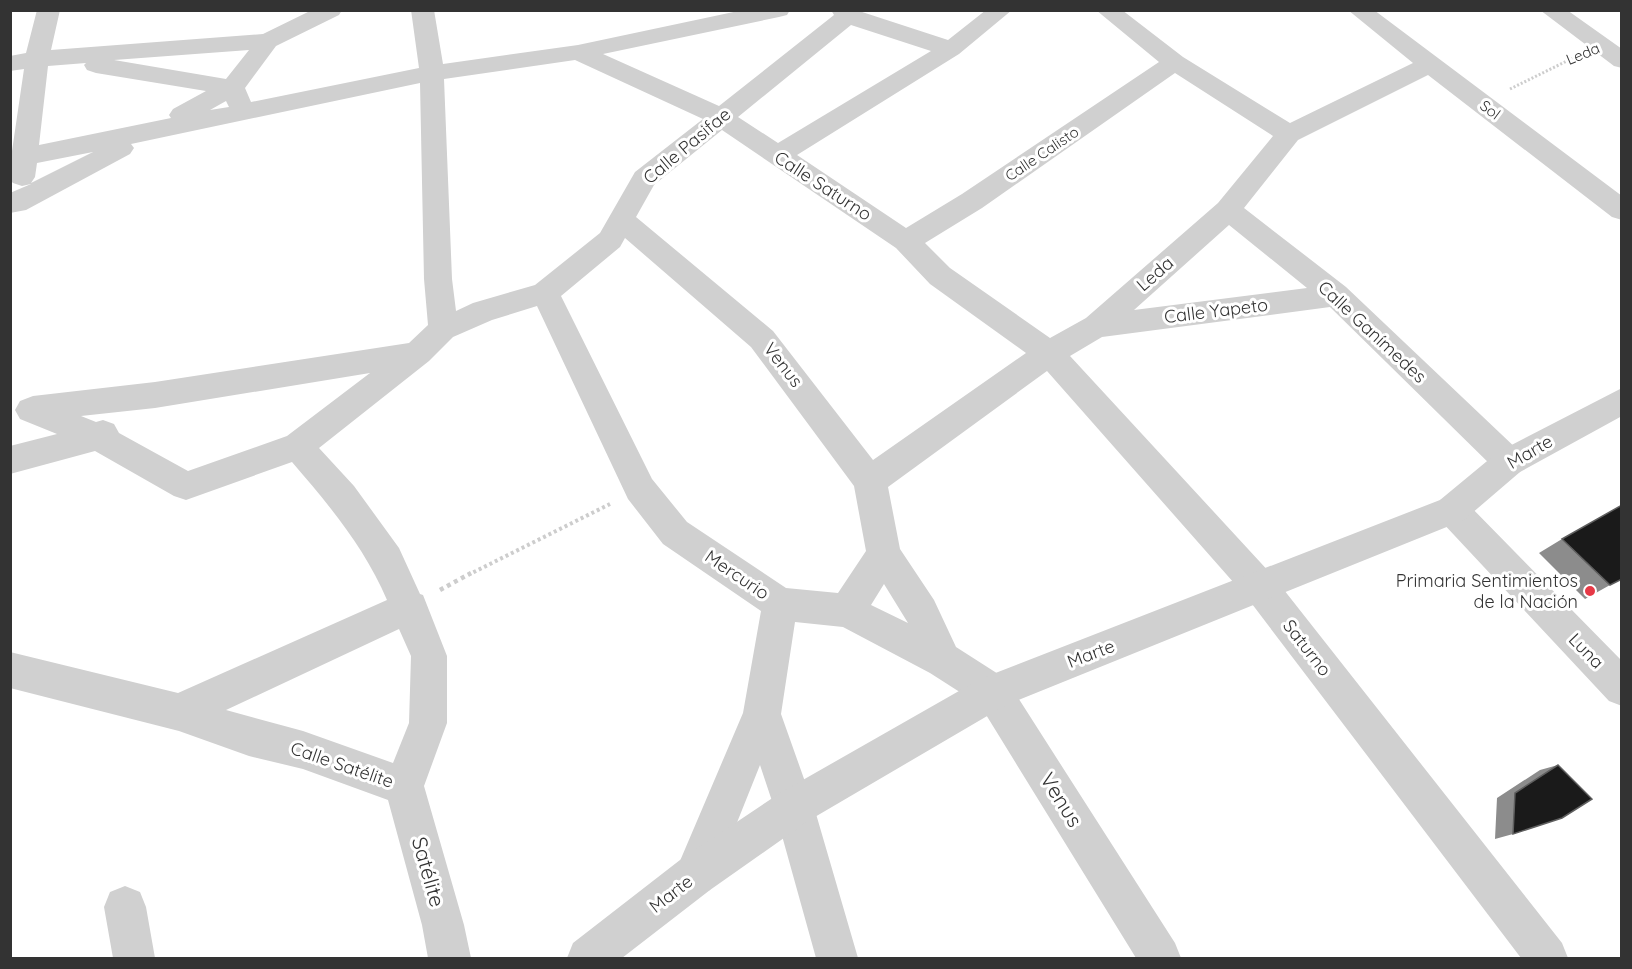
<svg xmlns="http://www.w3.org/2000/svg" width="1632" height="969" font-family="Quicksand,sans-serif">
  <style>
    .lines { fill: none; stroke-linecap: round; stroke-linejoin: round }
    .path-far2 { stroke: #cdcdcd; stroke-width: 3; stroke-dasharray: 2 2; stroke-linecap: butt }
    .path-far1 { stroke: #cdcdcd; stroke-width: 4; stroke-dasharray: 3 3; stroke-linecap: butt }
    .path { stroke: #cdcdcd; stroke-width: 4.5; stroke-dasharray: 4 4; stroke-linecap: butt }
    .minor { fill: #d0d0d0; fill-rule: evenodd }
    .tertiary { fill: #d0d0d0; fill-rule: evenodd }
    .wall { fill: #8c8c8c }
    .building { fill: #1a1a1a; stroke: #5f5f5f; stroke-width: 1.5 }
    .poi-dot { fill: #e63946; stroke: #fff; stroke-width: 2 }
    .labels { text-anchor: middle; stroke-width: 6; stroke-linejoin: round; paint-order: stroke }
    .far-street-label { font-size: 15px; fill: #333; stroke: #fff }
    .street-label { font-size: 18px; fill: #333; stroke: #fff }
    .poi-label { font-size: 18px; fill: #333; stroke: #fff; text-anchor: end }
    .near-street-label { font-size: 21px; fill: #333; stroke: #fff }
  </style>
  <rect width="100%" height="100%" fill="#fff"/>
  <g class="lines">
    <path class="path-far2" d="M1510 89 1573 58"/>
    <path class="path-far1" d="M468 575 610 504"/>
    <path class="path" d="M440 590 471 573"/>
    <path class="minor" d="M37 10H60L51 50 263 34 312 10H342L339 15 276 46 245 88 251 102 419 68 411 10H434L443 64 578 45 743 10H790L787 15 779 17 603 54 719 106 834 15 831 10H856L948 40 986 10H1012L959 54 797 155 906 228 962 194 1159 62 1096 10H1122L1183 57 1290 123 1413 63 1348 10H1374L1622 196V220L1612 217 1428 75 1298 140 1244 208 1346 287 1520 452 1525 462 1520 472 1509 476 1498 472 1330 307 1102 337 1070 356 1273 576 1562 943 1568 958H1521L1249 600 1047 371 888 487 900 549 934 600 956 647 1006 679 1175 943 1181 958H1136L980 705 930 673 843 627 795 622 781 714 814 807 858 958H816L774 807 760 765 710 890 695 896 680 890 674 875 743 713 761 611 663 544 628 499 537 306 492 320 453 337 429 361 319 448 354 486 399 548 420 594 423 595 447 656V723L424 786 464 925 471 958H428L422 925 388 800 303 769 249 756 179 731 10 688V652L178 693 387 600C365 548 329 505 292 462L186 500 174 496 95 451 10 474V446L57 434 20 419 15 410 20 401 33 396 155 382 409 343 428 325 424 279 420 83 131 144 134 148 130 154 26 210 10 213V193L31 184 22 186 13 183 10 180V151H12L24 69 10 71V56L26 53ZM851 25 931 51 778 143 738 117ZM249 50 226 79 114 60ZM575 60 703 119 635 172 600 233 535 285 473 303 456 311 452 279 444 79ZM86 63 84 65 87 70 96 73 206 91 173 109 169 115 171 118 39 145 48 66ZM1175 73 1273 136 1218 203 1086 318 1050 338 950 268 925 243 982 208ZM226 101 229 107 210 110ZM722 130 896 248 930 284 1026 353 873 460 773 331 636 217 654 185ZM93 152 31 183 35 177 37 163ZM1229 225 1307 288 1134 310ZM625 238 751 347 854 486 866 551 838 593 786 588 687 522 652 479 561 296 620 247ZM370 373 287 436 188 471 119 433 114 424 103 420 96 422 81 416 155 408ZM884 584 908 623 871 605ZM399 629 411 656 409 723 393 763 303 731 226 710Z
      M1540 10H1567L1622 49V68L1614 66Z
      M1452 495 1464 500 1622 661V706L1609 701 1440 520 1435 510 1440 500Z
      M125 886 140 892 146 907 155 958H113L104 907 110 892Z"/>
    <path class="tertiary" d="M1622 388V416L1520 472 1464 520 1006 705 808 821 710 890 622 958H567L573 943 680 860 780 793 980 679 1440 500 1498 452Z"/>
  </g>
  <path class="wall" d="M1562 539 1610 585 1585 599 1539 553Z
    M1558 765 1513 834 1495 839 1497 798 1540 770Z"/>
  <path class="building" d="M1622 505V579L1610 585 1562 539Z
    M1558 765 1592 799 1562 818 1513 834 1515 793Z"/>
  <circle class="poi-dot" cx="1590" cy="591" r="6"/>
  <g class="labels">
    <g class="far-street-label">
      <text transform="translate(1583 54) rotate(-23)" y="5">Leda</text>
      <text transform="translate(1490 110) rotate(37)" y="5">Sol</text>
      <text transform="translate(1042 154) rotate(-34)" y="5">Calle Calisto</text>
    </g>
    <g class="street-label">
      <text transform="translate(687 146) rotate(-40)" y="6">Calle Pasifae</text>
      <text transform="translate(823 186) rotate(33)" y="6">Calle Saturno</text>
      <text transform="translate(1155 274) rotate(-41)" y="6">Leda</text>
      <text transform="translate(1216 311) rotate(-7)" y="6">Calle Yapeto</text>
      <text transform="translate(1372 332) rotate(43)" y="6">Calle Ganímedes</text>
      <text transform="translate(783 365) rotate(52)" y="6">Venus</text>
      <text transform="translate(1530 452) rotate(-30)" y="6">Marte</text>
      <text transform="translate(737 575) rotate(34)" y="6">Mercurio</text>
      <text transform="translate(1307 648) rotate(52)" y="6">Saturno</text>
      <text transform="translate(1586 651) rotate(46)" y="6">Luna</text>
      <text transform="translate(1091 654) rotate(-21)" y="6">Marte</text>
      <text transform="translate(342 765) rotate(19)" y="6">Calle Satélite</text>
      <text transform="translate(671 894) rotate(-38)" y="6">Marte</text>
    </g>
    <g class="poi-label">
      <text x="1578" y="587">Primaria Sentimientos<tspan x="1578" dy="21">de la Nación</tspan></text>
    </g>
    <g class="near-street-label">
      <text transform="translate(1061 800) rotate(58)" y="7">Venus</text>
      <text transform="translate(428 872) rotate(74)" y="7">Satélite</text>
    </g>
  </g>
  <rect width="1632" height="969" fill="none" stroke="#333333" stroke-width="24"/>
</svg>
